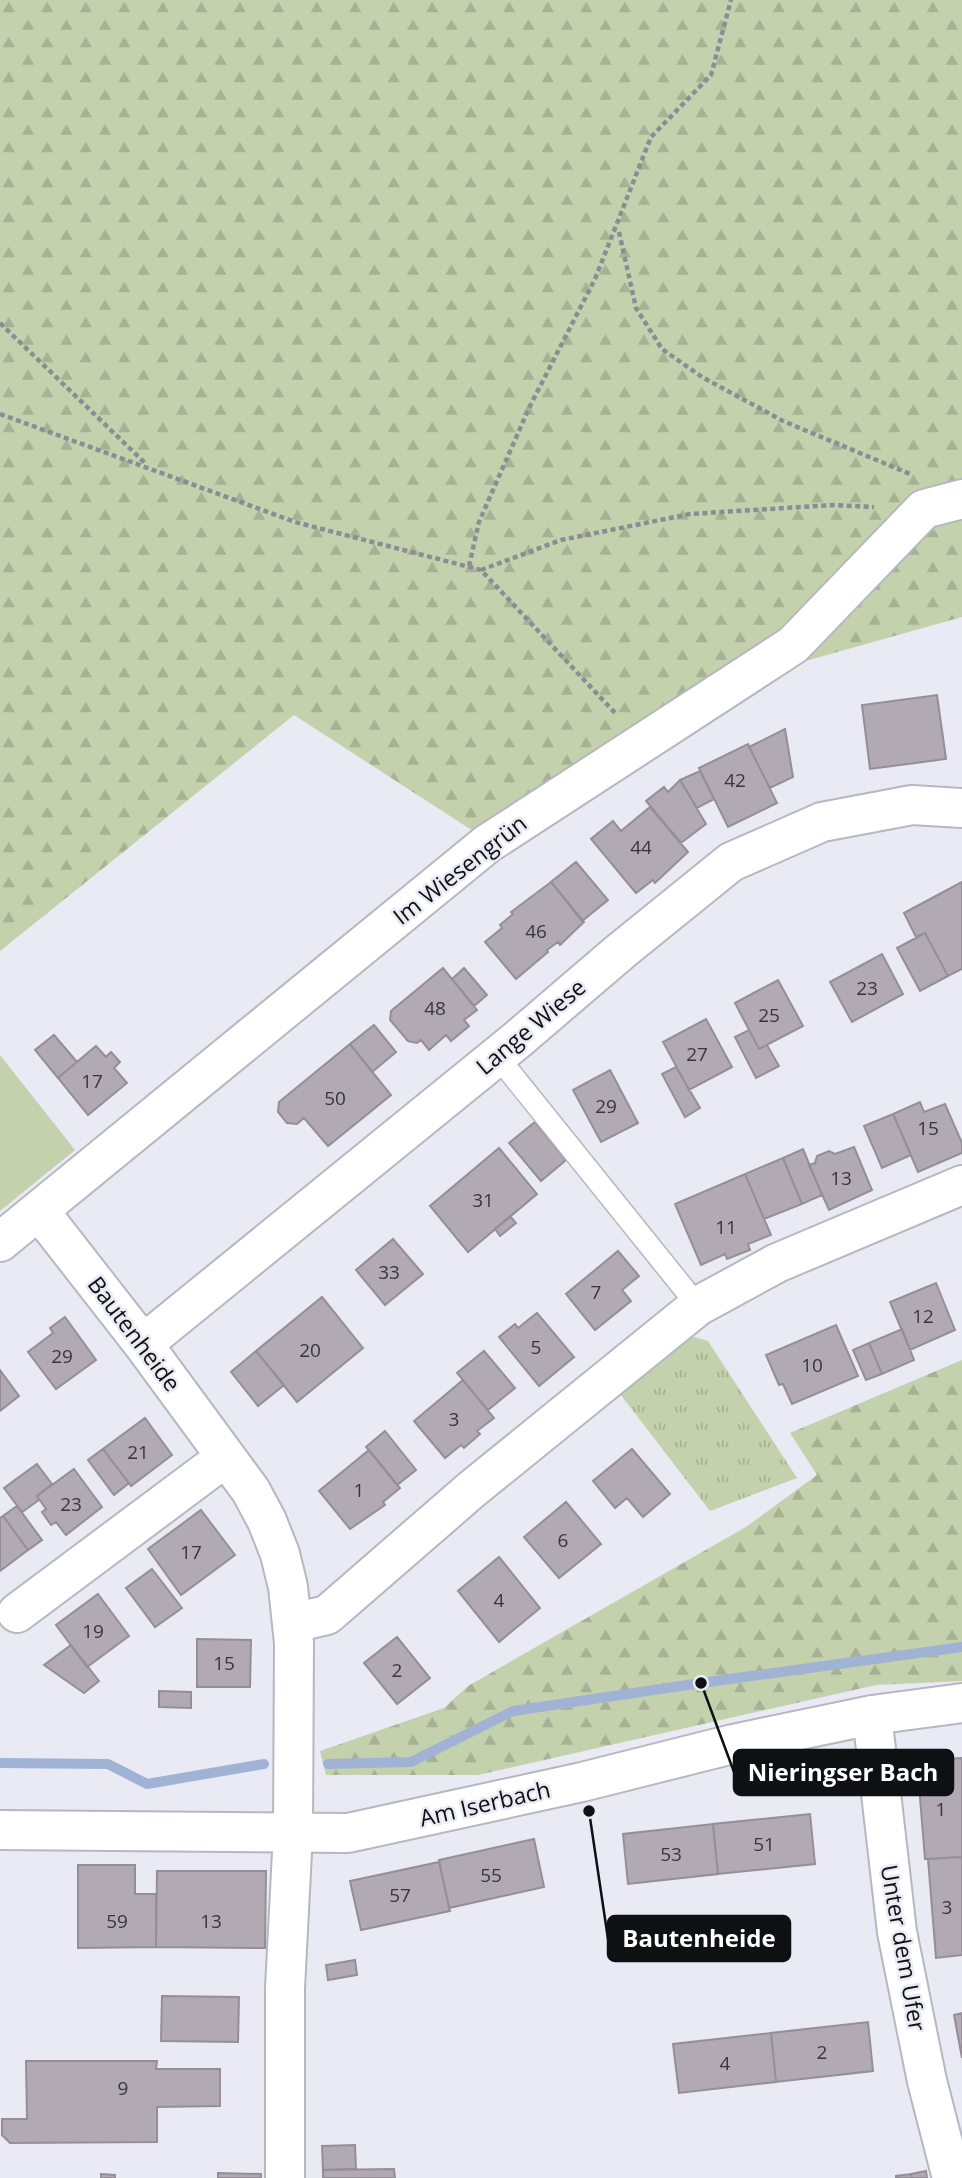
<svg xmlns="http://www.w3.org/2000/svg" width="962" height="2178" font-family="'Open Sans',sans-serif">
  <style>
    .green { fill: #c3d1ac }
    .forest { fill: url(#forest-firs) }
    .park { fill: url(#park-tufts) }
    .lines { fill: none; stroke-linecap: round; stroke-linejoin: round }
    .stream { stroke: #a0b3d5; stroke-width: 10 }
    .building { fill: #b1aab3; stroke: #958e96; stroke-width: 2 }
    .lane-casing { stroke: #b6b7c1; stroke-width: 24 }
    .street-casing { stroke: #b6b7c1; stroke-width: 42 }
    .path { stroke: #8c8d94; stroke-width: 4.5; stroke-dasharray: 5 3.5; stroke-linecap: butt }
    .lane { stroke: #fff; stroke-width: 21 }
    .street { stroke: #fff; stroke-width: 38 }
    .labels { text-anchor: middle; stroke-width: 5; stroke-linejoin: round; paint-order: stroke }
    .number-label { font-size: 19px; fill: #38363b }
    .street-label { font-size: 23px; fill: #0f1013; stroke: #e9eaf4 }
    .leader { fill: none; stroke: #0f1013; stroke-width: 2.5 }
    .callout-dot { fill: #0f1013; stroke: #e9eaf4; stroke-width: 2.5 }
    .callout { fill: #0f1013; stroke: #0f1013; stroke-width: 2.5 }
    .callout-label { font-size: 24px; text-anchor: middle; font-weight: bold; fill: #fff }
  </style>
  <defs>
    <pattern id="forest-firs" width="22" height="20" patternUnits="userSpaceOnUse" patternTransform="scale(1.75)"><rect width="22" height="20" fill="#c3d1ac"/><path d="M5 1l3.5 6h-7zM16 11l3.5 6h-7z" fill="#a6b293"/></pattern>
    <pattern id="park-tufts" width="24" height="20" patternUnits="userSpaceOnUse" patternTransform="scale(1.75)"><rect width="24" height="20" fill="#c3d1ac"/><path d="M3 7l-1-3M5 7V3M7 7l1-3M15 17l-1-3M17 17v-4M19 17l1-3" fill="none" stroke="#a6b293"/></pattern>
  </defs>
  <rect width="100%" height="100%" fill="#e9eaf4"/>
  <path class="green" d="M0 1055 75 1150 0 1211Z"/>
  <path class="forest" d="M0 0H962V617L759 674 487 840 294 715 0 951Z
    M962 1360V1681L876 1685 478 1775H326L320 1751 444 1708 468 1686 746 1527 817 1475 790 1433Z"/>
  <path class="park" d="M688 1335 708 1341 797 1478 710 1511 617 1390Z"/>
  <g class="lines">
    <path class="stream" d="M0 1763 108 1764 147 1784 264 1764
      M328 1764 411 1762 513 1711 701 1683 962 1647"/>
  </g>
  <path class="building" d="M937 695 946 759 870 769 862 705Z
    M785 729 793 777 770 788 749 747Z
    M748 744 777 803 728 827 699 768Z
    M700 771 714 799 697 808 680 780Z
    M680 780 706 824 681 843 646 801 664 787 668 792Z
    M650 807 688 852 655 883 653 880 636 893 591 839 613 821 621 831Z
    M576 862 608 900 582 921 551 882Z
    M551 882 584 922 560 945 558 942 547 950 548 952 516 979 485 942 502 928 500 925 513 914 511 912Z
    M962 882V969L948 976 925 933 916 937 904 913Z
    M925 933 948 976 920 991 897 948Z
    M882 954 903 994 852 1022 830 982Z
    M443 968 477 1010 464 1020 469 1026 451 1041 446 1035 429 1050 421 1040 417 1043 408 1041 390 1020 391 1011Z
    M464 968 487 995 474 1006 452 979Z
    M778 980 803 1026 759 1049 735 1003Z
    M706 1019 732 1067 689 1090 663 1042Z
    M374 1025 396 1052 372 1072 350 1044Z
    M749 1030 759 1049 767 1045 779 1066 756 1078 735 1037Z
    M54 1035 77 1062 58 1078 35 1050Z
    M350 1044 391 1095 328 1146 304 1118 297 1124 287 1123 278 1112 279 1102Z
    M96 1046 106 1057 111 1052 120 1062 114 1068 127 1083 88 1115 58 1078Z
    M676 1067 700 1108 685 1117 662 1074Z
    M610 1070 638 1123 601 1142 573 1090Z
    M920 1102 924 1112 945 1104 962 1143V1153L918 1172 893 1114Z
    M893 1114 911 1155 882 1168 864 1126Z
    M535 1122 566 1160 541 1181 509 1143Z
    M854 1147 872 1190 829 1210 809 1165 815 1163 817 1156 829 1151 835 1154Z
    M499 1148 537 1194 468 1252 430 1206Z
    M803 1149 822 1195 802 1204 783 1158Z
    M783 1158 802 1204 764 1219 745 1174Z
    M745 1174 771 1235 748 1244 750 1250 727 1259 725 1254 701 1265 675 1204Z
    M510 1216 516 1223 500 1236 495 1229Z
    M393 1239 423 1274 385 1305 356 1270Z
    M618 1251 639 1276 622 1290 631 1301 595 1330 566 1294Z
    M936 1283 955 1330 910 1350 890 1302Z
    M322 1297 363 1348 297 1402 256 1351Z
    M537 1313 574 1357 539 1386 499 1337 515 1324 518 1328Z
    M65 1317 96 1360 56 1389 28 1352 53 1333 50 1328Z
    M836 1325 858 1376 792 1404 783 1384 779 1385 766 1355Z
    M902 1329 914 1360 882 1374 869 1343Z
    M869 1343 882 1374 866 1380 853 1350Z
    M256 1351 284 1385 258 1406 231 1372Z
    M484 1351 515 1388 488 1410 457 1373Z
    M0 1370 19 1396 0 1411Z
    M463 1380 494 1418 477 1431 480 1434 464 1448 461 1445 445 1458 414 1421Z
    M145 1418 172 1455 131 1486 103 1449Z
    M385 1431 416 1470 397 1485 366 1447Z
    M103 1449 129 1483 114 1495 88 1460Z
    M632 1449 670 1494 643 1517 627 1498 615 1508 593 1481Z
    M369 1450 400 1488 383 1502 385 1505 350 1529 319 1491Z
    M37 1464 52 1484 37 1496 39 1500 22 1512 4 1488Z
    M74 1469 102 1507 66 1535 56 1522 51 1525 42 1512 46 1509 37 1496Z
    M566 1502 601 1544 559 1578 524 1537Z
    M17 1506 42 1540 28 1550 3 1516Z
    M201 1510 235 1555 181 1595 148 1549Z
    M3 1516 28 1550 0 1571V1518Z
    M499 1557 540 1608 499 1642 458 1591Z
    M152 1569 182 1608 155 1627 126 1588Z
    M98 1594 129 1636 87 1667 56 1625Z
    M397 1637 430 1678 397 1704 364 1663Z
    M197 1639 251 1640 250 1687H197Z
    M71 1645 99 1681 84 1693 44 1665Z
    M159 1691 191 1692V1708L159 1707Z
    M962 1758V1857L925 1859 917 1761Z
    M810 1814 815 1864 718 1874 713 1824Z
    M713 1824 718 1874 628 1884 623 1834Z
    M534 1839 544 1887 449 1908 439 1860Z
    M962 1857V1955L936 1958 928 1859Z
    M439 1862 450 1911 361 1930 350 1881Z
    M78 1865H135V1894H156V1947L78 1948Z
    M157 1871H266L265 1948 156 1947Z
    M355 1960 357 1975 328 1980 326 1965Z
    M162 1996 239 1997 238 2042 161 2041Z
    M962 2013V2058L954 2015Z
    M868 2022 873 2071 776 2082 771 2033Z
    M771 2033 776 2082 679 2093 673 2044Z
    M26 2061H157L156 2069H220V2106L157 2107V2142L10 2143 2 2135V2119H27Z
    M355 2145 356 2169 323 2170 322 2146Z
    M394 2169 395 2178H323V2170Z
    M926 2171 927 2178H912L911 2174Z
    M218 2173 261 2174V2178H218Z
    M101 2174 115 2175V2178H101Z
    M911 2174 912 2178H896V2176Z"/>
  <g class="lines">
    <defs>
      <path id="lane" d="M497 1056 698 1306"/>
      <path id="street" d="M40 1212 143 1344 251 1491 267 1521 280 1554 288 1587 294 1643 293 1833 285 1988V2178
        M0 1242 487 844 793 645 924 509 962 499
        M143 1344 517 1040 621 951 731 862 822 822 912 805 962 808
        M17 1613 226 1457
        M293 1623 327 1615 471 1490 698 1306 777 1263 962 1185
        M872 1715 897 1932 927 2081 952 2178
        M0 1830 348 1833 582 1782 733 1744 872 1715 962 1703"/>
    </defs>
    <use href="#lane" class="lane-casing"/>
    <use href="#street" class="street-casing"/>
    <path class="path" d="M619 232 636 308 662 349 702 377 783 421 910 474
      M0 323 146 464
      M0 414 295 522 481 570 617 715
      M469 566 479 522 529 408 595 279 651 137 711 75 731 0
      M481 570 561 540 690 514 833 505 874 507"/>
    <use href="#lane" class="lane"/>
    <use href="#street" class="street"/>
  </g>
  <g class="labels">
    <g class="number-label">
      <text x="735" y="787">42</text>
      <text x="641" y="854">44</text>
      <text x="536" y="938">46</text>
      <text x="867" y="995">23</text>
      <text x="435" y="1015">48</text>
      <text x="769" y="1022">25</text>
      <text x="697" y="1061">27</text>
      <text x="92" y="1088">17</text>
      <text x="335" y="1105">50</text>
      <text x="606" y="1113">29</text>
      <text x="928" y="1135">15</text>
      <text x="841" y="1185">13</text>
      <text x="483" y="1207">31</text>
      <text x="726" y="1234">11</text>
      <text x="389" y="1279">33</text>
      <text x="596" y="1299">7</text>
      <text x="923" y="1323">12</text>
      <text x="536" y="1354">5</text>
      <text x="310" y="1357">20</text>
      <text x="62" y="1363">29</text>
      <text x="812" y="1372">10</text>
      <text x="454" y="1426">3</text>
      <text x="138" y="1459">21</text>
      <text x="359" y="1497">1</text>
      <text x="71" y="1511">23</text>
      <text x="563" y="1547">6</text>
      <text x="191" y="1559">17</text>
      <text x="499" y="1607">4</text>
      <text x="93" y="1638">19</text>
      <text x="224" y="1670">15</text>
      <text x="397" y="1677">2</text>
      <text x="941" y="1816">1</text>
      <text x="764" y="1851">51</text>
      <text x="671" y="1861">53</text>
      <text x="491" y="1882">55</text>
      <text x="400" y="1902">57</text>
      <text x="947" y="1914">3</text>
      <text x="117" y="1928">59</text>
      <text x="211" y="1928">13</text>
      <text x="822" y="2059">2</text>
      <text x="725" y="2070">4</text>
      <text x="123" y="2095">9</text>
    </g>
    <g class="street-label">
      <text transform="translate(460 870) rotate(-38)" y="8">Im Wiesengrün</text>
      <text transform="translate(531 1027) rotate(-40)" y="8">Lange Wiese</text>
      <text transform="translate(134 1334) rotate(53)" y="8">Bautenheide</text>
      <text transform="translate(485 1804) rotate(-13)" y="8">Am Iserbach</text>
      <text transform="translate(903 1948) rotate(80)" y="8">Unter dem Ufer</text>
    </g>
  </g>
  <path class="leader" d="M701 1683L734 1772M589 1811L608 1939"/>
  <g class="callout-dot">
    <circle cx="701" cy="1683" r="7"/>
    <circle cx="589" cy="1811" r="7"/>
  </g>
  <g class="callout">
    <rect x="734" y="1750" width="219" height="45" rx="7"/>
    <rect x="608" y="1916" width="182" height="45" rx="7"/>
  </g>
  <g class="callout-label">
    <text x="843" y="1781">Nieringser Bach</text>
    <text x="699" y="1947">Bautenheide</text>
  </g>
</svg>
